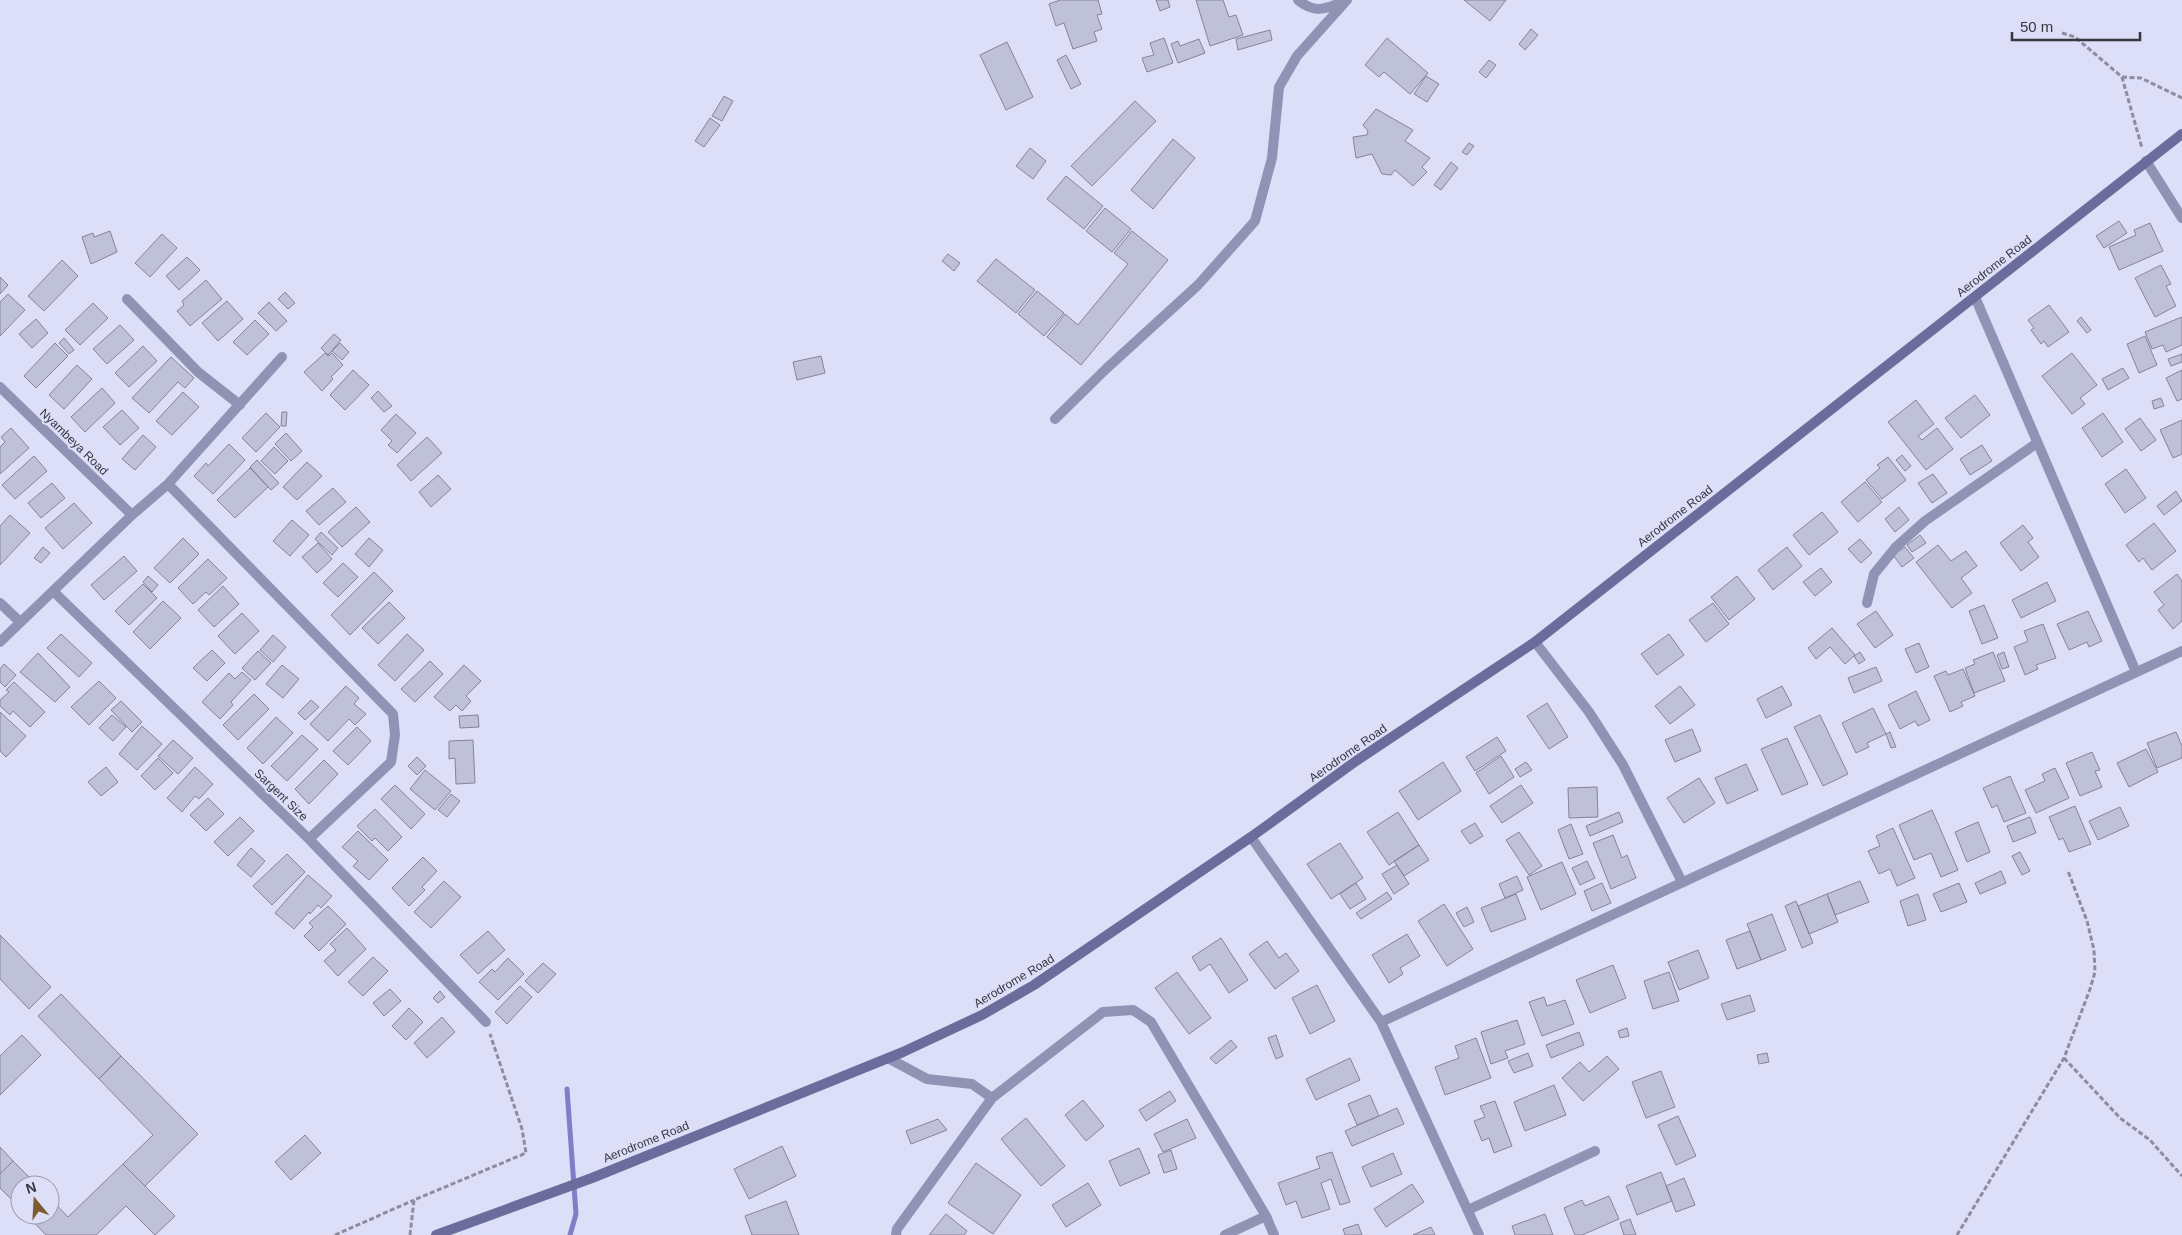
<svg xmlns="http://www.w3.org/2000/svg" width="2182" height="1235" font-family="Helvetica,sans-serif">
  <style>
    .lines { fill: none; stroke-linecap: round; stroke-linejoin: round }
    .stream { stroke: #7f7ec6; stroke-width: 5 }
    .building { fill: #bfc1d9; stroke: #84859c }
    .path { stroke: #8c8d9e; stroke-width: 3; stroke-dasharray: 5 2.5; stroke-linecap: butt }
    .street { stroke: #9193b4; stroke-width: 10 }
    .secondary { stroke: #6c6c9c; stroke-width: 10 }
    .labels { text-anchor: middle; stroke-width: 4; stroke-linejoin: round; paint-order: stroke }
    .street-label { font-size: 12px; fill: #363640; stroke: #dddef7 }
  </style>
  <rect width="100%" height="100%" fill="#dddef7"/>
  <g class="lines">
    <path class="stream" d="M567 1089 576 1214 570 1235"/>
  </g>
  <path class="building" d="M1060 0H1098L1102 14 1097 15 1102 29 1094 32 1097 41 1073 49 1064 23 1056 26 1049 4Z
    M1156 0H1168L1170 7 1160 11Z
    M1196 0H1223L1229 17 1236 15 1243 35 1210 46Z
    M1464 0H1506L1490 21Z
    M1531 29 1538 35 1525 50 1519 44Z
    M1270 30 1272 40 1238 50 1236 39Z
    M1164 38 1173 63 1147 72 1142 58 1154 55 1150 43Z
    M1387 38 1428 73 1410 94 1384 72 1379 77 1365 65Z
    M1199 39 1205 53 1178 63 1171 44 1178 41 1180 46Z
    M1007 42 1033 97 1006 110 980 55Z
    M1066 55 1081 84 1071 89 1057 60Z
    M1489 60 1496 65 1486 78 1479 72Z
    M1426 76 1439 84 1427 102 1414 94Z
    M724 96 733 101 722 121 712 116Z
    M1135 101 1156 121 1092 186 1071 166Z
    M1376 109 1413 130 1405 141 1430 158 1422 167 1427 172 1413 186 1395 170 1391 175 1382 174 1372 154 1356 158 1353 137 1367 135 1368 131 1363 125Z
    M710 118 720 125 704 147 695 141Z
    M1173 139 1195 158 1153 209 1131 190Z
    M1469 143 1474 146 1467 155 1462 152Z
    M1030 148 1046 161 1033 179 1016 166Z
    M1451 162 1458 168 1441 190 1434 185Z
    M1066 176 1103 206 1084 229 1047 199Z
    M1105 208 1131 229 1112 252 1086 231Z
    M2119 221 2127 233 2104 248 2096 236Z
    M2150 223 2163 251 2119 270 2109 247 2136 235 2134 230Z
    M110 231 117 252 91 264 82 237 93 233 94 237Z
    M1132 231 1168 260 1081 365 1047 337 1065 314 1078 325 1128 264 1114 253Z
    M162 234 177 248 150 277 135 263Z
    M948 254 960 263 954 271 942 261Z
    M187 257 200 270 179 290 166 276Z
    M996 259 1035 290 1016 313 977 281Z
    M62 260 78 276 44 311 28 296Z
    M2161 265 2171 284 2166 286 2176 306 2155 317 2135 278Z
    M0 277 8 285 0 294Z
    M206 280 222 299 190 326 177 311 184 305 182 301Z
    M1037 291 1064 313 1044 336 1018 314Z
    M285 292 295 303 288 309 278 299Z
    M8 294 25 310 0 336V302Z
    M227 301 243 319 218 341 202 323Z
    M269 302 287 321 276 331 258 313Z
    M93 303 108 318 80 345 65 330Z
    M2049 305 2069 332 2048 347 2044 341 2041 344 2031 330 2034 328 2028 320Z
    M2081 317 2091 330 2087 333 2077 321Z
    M2182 317V345L2166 352 2163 345 2152 349 2145 332Z
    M36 319 48 333 32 348 19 334Z
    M255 320 269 334 247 355 233 342Z
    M120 325 134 340 107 364 93 349Z
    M334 334 341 340 328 355 321 348Z
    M2145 336 2157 365 2139 373 2127 344Z
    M64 338 74 350 69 354 59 343Z
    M55 343 68 356 36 388 24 376Z
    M340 343 349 352 342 360 332 351Z
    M143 346 157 361 129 387 115 373Z
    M325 353 328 356 332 353 343 365 331 377 333 379 322 391 304 372Z
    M2072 353 2097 385 2080 398 2085 404 2072 414 2042 376Z
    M2182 354V362L2171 366 2168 359Z
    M821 356 825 373 797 380 793 362Z
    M171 357 194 378 185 388 178 382 149 413 132 398Z
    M77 365 92 379 64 409 49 395Z
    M2123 368 2129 378 2108 390 2102 379Z
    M353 370 369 385 345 410 330 395Z
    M2182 370V399L2177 401 2166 378Z
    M102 388 115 403 85 432 71 417Z
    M378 391 392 406 384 412 371 398Z
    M183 392 199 407 172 435 156 421Z
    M1975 395 1990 415 1961 438 1945 418Z
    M2161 398 2164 406 2154 409 2152 401Z
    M1916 400 1934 424 1918 436 1922 440 1937 428 1953 449 1926 470 1888 422Z
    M122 410 139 428 120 445 103 427Z
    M282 412H287L286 426H281Z
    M266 413 280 427 256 452 242 438Z
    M2103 413 2123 442 2102 457 2082 428Z
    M396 414 416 433 397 453 388 445 392 441 381 430Z
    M2140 418 2156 440 2141 451 2125 429Z
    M2182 420V454L2173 458 2160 430Z
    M11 428 29 448 0 474V447L5 442 1 437Z
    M286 433 302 451 291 461 275 444Z
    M143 435 156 447 135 470 122 459Z
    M427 437 442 453 411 481 397 465Z
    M229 444 245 460 213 494 194 476 206 463 208 466Z
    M1982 445 1992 461 1970 475 1960 459Z
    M274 447 288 461 275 474 261 461Z
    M1902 455 1911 466 1905 471 1896 460Z
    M34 456 47 471 15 499 2 485Z
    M1888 457 1906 480 1882 499 1866 480 1880 468 1877 465Z
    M257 460 279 483 271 490 250 467Z
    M307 462 322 476 297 500 283 487Z
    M250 468 268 487 235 518 217 500Z
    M2126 469 2146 498 2125 513 2105 484Z
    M1933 474 1947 493 1932 503 1918 483Z
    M438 475 451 489 431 507 419 492Z
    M1865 482 1882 502 1858 522 1841 502Z
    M52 483 65 498 41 518 28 503Z
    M333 488 346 502 319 525 306 511Z
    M2176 491 2182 501 2164 515 2157 506Z
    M74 503 92 523 63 549 45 528Z
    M356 507 370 522 342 547 328 532Z
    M1899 507 1909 520 1895 532 1885 519Z
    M1822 512 1838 532 1809 555 1793 535Z
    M10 515 30 533 0 565V526Z
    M292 520 309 535 290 556 273 541Z
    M2154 523 2176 551 2152 570 2143 558 2139 562 2126 545Z
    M2023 525 2033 538 2028 542 2039 557 2021 571 2000 543Z
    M321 532 338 548 332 555 315 539Z
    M1920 535 1926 543 1912 552 1907 545Z
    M183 538 199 554 170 583 154 568Z
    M369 538 383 550 369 567 355 554Z
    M1860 539 1872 553 1861 563 1848 549Z
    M318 543 332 559 317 573 302 557Z
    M1938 545 1951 561 1966 551 1977 566 1961 578 1972 593 1952 608 1916 562Z
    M43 547 50 553 41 563 34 558Z
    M1787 547 1802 566 1773 590 1758 570Z
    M1905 547 1914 558 1902 567 1893 555Z
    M124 556 137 571 104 600 91 585Z
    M208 559 227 578 209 595 206 592 193 604 178 588Z
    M343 563 358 577 338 597 323 583Z
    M1821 568 1832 582 1815 596 1803 582Z
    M374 572 393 591 350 635 331 615Z
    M2177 574 2182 581V621L2173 629 2158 610 2164 605 2154 592Z
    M148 576 158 585 152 592 143 582Z
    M1737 576 1755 599 1729 620 1711 597Z
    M2047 582 2056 601 2021 618 2012 600Z
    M143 584 157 598 129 625 115 611Z
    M223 586 239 604 214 627 198 610Z
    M163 601 181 618 150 649 133 632Z
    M389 602 405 618 378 644 362 628Z
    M1713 603 1729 624 1706 642 1689 620Z
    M1984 605 1998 638 1982 644 1969 611Z
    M1876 611 1893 635 1875 648 1857 624Z
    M2088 611 2102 641 2089 647 2087 642 2069 650 2057 624Z
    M242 613 259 631 235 654 218 636Z
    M2043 624 2056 658 2036 665 2038 669 2025 675 2014 647 2028 641 2024 631Z
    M1832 628 1855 655 1845 664 1830 647 1816 659 1808 648Z
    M61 634 92 663 79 677 47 648Z
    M407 634 424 650 395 681 378 665Z
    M1669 634 1684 655 1657 675 1641 654Z
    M273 635 286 647 273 662 260 650Z
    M1919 643 1929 667 1916 673 1905 649Z
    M212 650 225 663 207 681 193 668Z
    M258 651 271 663 255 680 242 668Z
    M1860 652 1865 660 1859 664 1854 656Z
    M1993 652 2005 681 1974 693 1965 668 1975 664 1973 660Z
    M2004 652 2009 667 2002 669 1997 655Z
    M38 653 70 687 55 702 20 672Z
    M430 661 443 674 415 702 401 689Z
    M4 664 16 675 5 687 0 682V669Z
    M282 665 299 679 283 698 266 684Z
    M464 665 481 681 466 696 471 701 462 711 456 705 450 711 434 697Z
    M1876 667 1882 681 1854 693 1848 678Z
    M1963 669 1975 696 1961 702 1963 706 1950 712 1934 676 1946 671 1948 675Z
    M242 672 251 680 231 702 233 705 220 719 202 702 229 673 235 679Z
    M99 681 116 698 89 725 71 707Z
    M14 682 45 712 30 727 13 711 10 715 0 706V700L9 692 6 690Z
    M346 686 359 698 354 704 366 714 355 725 349 719 328 741 310 724Z
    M1680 686 1695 705 1670 724 1655 706Z
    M1782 686 1792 705 1766 718 1757 699Z
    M1916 691 1930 720 1918 726 1915 721 1900 729 1888 705Z
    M254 694 269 709 238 740 223 725Z
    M311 700 319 707 305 720 298 713Z
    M121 701 142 722 132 732 111 710Z
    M1547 703 1568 737 1549 749 1527 716Z
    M1873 708 1886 734 1867 743 1869 747 1856 753 1842 723Z
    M0 712 26 736 6 757 0 751Z
    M112 715 126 727 113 741 99 728Z
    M478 715 479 727 460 728 459 716Z
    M1820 715 1848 774 1823 786 1794 727Z
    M276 717 293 733 263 764 247 748Z
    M142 726 162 744 137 770 119 754Z
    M357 727 371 741 348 765 333 751Z
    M1692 729 1701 751 1675 762 1665 740Z
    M1890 732 1896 747 1891 748 1886 734Z
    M2176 732 2182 746V758L2157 768 2147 743Z
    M302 735 318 749 287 781 271 766Z
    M1497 737 1506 751 1475 771 1466 757Z
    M1787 738 1808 784 1782 795 1761 749Z
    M173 740 193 758 178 774 158 756Z
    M473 740 475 783 456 784 455 758 449 759V741Z
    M2146 749 2158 772 2129 787 2117 763Z
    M2092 752 2100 770 2095 771 2102 787 2080 796 2066 763Z
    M1501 756 1514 777 1489 794 1476 773Z
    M417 757 426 766 417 775 408 766Z
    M158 758 173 773 155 790 141 776Z
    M324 760 338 774 309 804 295 789Z
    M1443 762 1461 791 1418 820 1399 791Z
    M1526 762 1532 770 1520 777 1515 769Z
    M1746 764 1758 790 1727 804 1715 778Z
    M106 767 118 782 101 796 88 782Z
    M195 767 213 784 199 799 195 796 182 812 167 798Z
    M2055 768 2069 798 2036 813 2025 790 2045 781 2042 774Z
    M425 770 451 791 435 810 410 789Z
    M2010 776 2026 813 2004 822 1997 805 1992 808 1983 788Z
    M1699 778 1715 803 1684 823 1667 798Z
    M395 785 425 814 411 829 381 799Z
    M1521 785 1533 803 1502 823 1490 806Z
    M1597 787 1598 817 1569 818 1568 788Z
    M451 794 460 801 447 817 438 810Z
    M208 798 224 814 206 831 190 815Z
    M2075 806 2091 844 2069 852 2063 838 2059 840 2049 817Z
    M2120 807 2129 826 2098 840 2089 821Z
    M375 809 402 837 388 851 375 838 372 841 357 826Z
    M1932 810 1958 870 1941 877 1931 853 1914 860 1899 825Z
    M1398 812 1419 845 1389 865 1367 832Z
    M1619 812 1623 822 1590 836 1586 826Z
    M240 817 254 831 228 856 214 842Z
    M2030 817 2036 833 2013 842 2007 826Z
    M1978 822 1990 852 1967 862 1955 832Z
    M1475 823 1483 836 1470 844 1461 831Z
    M1571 824 1583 854 1569 859 1558 830Z
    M1893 828 1915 878 1897 886 1890 869 1879 874 1868 851 1880 846 1876 836Z
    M358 831 388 860 369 880 353 866 358 861 342 847Z
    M1519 832 1542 866 1529 875 1506 840Z
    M1613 835 1622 858 1627 855 1636 878 1611 889 1593 843Z
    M1340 843 1363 878 1331 899 1307 864Z
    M1419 845 1429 860 1404 876 1394 861Z
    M251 848 265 861 251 877 237 865Z
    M2020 852 2030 871 2022 875 2012 856Z
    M287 854 305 872 272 905 253 886Z
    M423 857 437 871 422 887 425 890 409 906 392 888Z
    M1587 861 1595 878 1580 885 1572 868Z
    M1562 862 1576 894 1541 910 1527 877Z
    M1397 865 1409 884 1394 894 1382 874Z
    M2001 871 2006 883 1980 894 1975 883Z
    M308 875 332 896 321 908 318 905 310 914 309 912 294 929 275 913Z
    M1517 876 1523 890 1505 898 1499 884Z
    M444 881 461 897 431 928 414 912Z
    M1860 881 1869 902 1835 915 1827 894Z
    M1356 883 1366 899 1350 909 1340 894Z
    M1602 883 1611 903 1592 911 1584 891Z
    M1959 883 1967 902 1941 912 1933 894Z
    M1387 892 1392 899 1361 919 1356 913Z
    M1516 894 1526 919 1491 932 1481 908Z
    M1827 894 1838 922 1809 934 1798 906Z
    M1918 894 1926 920 1908 926 1900 901Z
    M1796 901 1813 943 1802 948 1785 906Z
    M1444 904 1473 949 1447 966 1418 921Z
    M328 906 346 924 319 951 304 936 313 927 309 923Z
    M1467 907 1474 922 1464 927 1456 913Z
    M1772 914 1786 950 1761 960 1747 924Z
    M347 928 366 949 338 976 324 961 336 950 330 944Z
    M488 931 505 950 478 974 460 955Z
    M1750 931 1761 960 1737 969 1726 940Z
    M1407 934 1420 956 1400 968 1403 974 1389 983 1372 955Z
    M0 935 51 987 29 1009 0 979Z
    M1221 938 1248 980 1229 993 1210 964 1200 971 1192 957Z
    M1267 941 1279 958 1286 953 1299 971 1275 989 1249 954Z
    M1698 950 1709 978 1679 990 1668 962Z
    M373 957 388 971 363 996 348 982Z
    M508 958 524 974 498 1000 479 982 492 969 495 972Z
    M543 963 556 974 538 993 525 981Z
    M1613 965 1626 998 1590 1013 1576 980Z
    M1177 972 1211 1018 1189 1034 1155 988Z
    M1669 972 1679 1001 1653 1009 1644 981Z
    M1317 985 1335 1021 1310 1034 1292 998Z
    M520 986 532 997 507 1024 495 1012Z
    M390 989 401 1001 384 1016 373 1003Z
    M440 991 445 997 438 1003 433 998Z
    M61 994 121 1056 99 1079 38 1016Z
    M1750 995 1755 1011 1727 1020 1721 1004Z
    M1544 997 1547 1006 1565 1000 1574 1024 1542 1036 1529 1002Z
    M409 1008 423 1022 406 1040 392 1026Z
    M442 1017 455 1032 427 1058 414 1043Z
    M1517 1020 1525 1044 1505 1051 1508 1058 1491 1064 1481 1032Z
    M1627 1028 1629 1036 1620 1038 1618 1031Z
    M1579 1032 1584 1045 1551 1058 1546 1045Z
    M22 1035 41 1055 0 1095V1056Z
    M1276 1035 1283 1056 1276 1059 1268 1038Z
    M1476 1038 1491 1078 1445 1095 1435 1067 1459 1058 1455 1046Z
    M1231 1040 1237 1047 1216 1064 1210 1058Z
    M1528 1053 1533 1066 1514 1073 1508 1061Z
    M1767 1053 1769 1062 1759 1064 1757 1055Z
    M121 1056 198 1134 145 1186 123 1164 153 1135 99 1079Z
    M1607 1056 1619 1069 1583 1101 1562 1078 1580 1062 1589 1072Z
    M1350 1058 1360 1080 1316 1100 1306 1079Z
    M1661 1071 1675 1107 1646 1118 1632 1082Z
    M1554 1085 1566 1115 1525 1131 1514 1102Z
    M1170 1091 1176 1101 1146 1121 1139 1110Z
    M1370 1095 1379 1116 1357 1125 1348 1104Z
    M1083 1100 1104 1126 1086 1141 1065 1115Z
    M1495 1101 1512 1146 1494 1153 1489 1138 1482 1141 1474 1121 1485 1117 1480 1106Z
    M1397 1108 1404 1124 1352 1146 1345 1131Z
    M1678 1116 1696 1156 1676 1165 1658 1125Z
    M1026 1118 1065 1166 1041 1186 1001 1139Z
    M938 1119 947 1130 911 1144 906 1131Z
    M1187 1119 1196 1138 1163 1152 1154 1134Z
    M305 1135 321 1153 291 1180 275 1162Z
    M782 1146 796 1176 749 1199 734 1169Z
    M0 1147 13 1161 0 1174Z
    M1139 1148 1150 1173 1120 1186 1109 1161Z
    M1171 1150 1177 1169 1164 1173 1158 1155Z
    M1332 1152 1350 1202 1340 1205 1331 1179 1321 1183 1330 1209 1302 1218 1296 1201 1286 1205 1278 1183 1320 1168 1316 1157Z
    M1393 1153 1402 1174 1371 1187 1362 1167Z
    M13 1161 37 1185H20V1208L0 1188V1174Z
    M976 1163 1021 1195 993 1234 948 1203Z
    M123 1164 175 1216 155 1235 126 1206 96 1235H46L27 1215H50V1198L68 1217Z
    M1661 1172 1672 1201 1637 1215 1626 1186Z
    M1684 1178 1695 1205 1676 1212 1666 1186Z
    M1088 1183 1101 1205 1066 1227 1052 1205Z
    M1412 1184 1424 1202 1386 1227 1374 1209Z
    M1609 1196 1619 1219 1582 1235H1575L1564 1208 1582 1200 1585 1206Z
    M786 1201 799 1235H752L745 1216Z
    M946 1214 967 1231 964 1235H929Z
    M1545 1214 1553 1235H1515L1512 1226Z
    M1630 1219 1636 1235H1624L1620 1223Z
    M1358 1224 1362 1235H1345L1343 1229Z
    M1431 1227 1435 1235H1413Z"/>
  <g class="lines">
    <path class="path" d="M2062 33 2075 37 2122 77 2142 148
      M2122 77 2141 78 2182 98
      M2064 1058 2120 1118 2150 1140 2182 1176
      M335 1235 414 1200
      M410 1235 414 1200 526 1153 522 1129 490 1034
      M1957 1235 2064 1058 2090 989 2095 972 2094 950 2087 921 2068 871"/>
    <path class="street" d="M1298 0C1314 13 1324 10 1342 2
      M2146 161 2182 218
      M1975 297 2136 672
      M127 299 198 372 240 405
      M0 387 132 515
      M1055 419 1107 368 1198 285 1255 221 1272 158 1279 87 1297 56 1347 0
      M168 484 393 714 395 735 391 762 309 839
      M54 592 309 839 486 1022
      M0 603 19 621
      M1867 603 1874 574 1896 547 1925 521 2037 443
      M0 642 132 515 168 484 282 357
      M1535 642 1589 712 1623 765 1682 882
      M1251 837 1381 1022 1479 1235
      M1381 1022 2182 651
      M888 1058 927 1079 972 1084 992 1098
      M1468 1210 1595 1151
      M896 1235 897 1229 992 1098 1103 1012 1133 1010 1151 1022 1266 1216 1274 1235
      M1225 1235 1266 1216"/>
    <path class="secondary" d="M436 1235 592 1178 903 1052 982 1015 1034 985 1251 837 1356 761 1535 642 2182 134"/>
  </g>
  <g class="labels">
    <g class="street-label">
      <text transform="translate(1994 266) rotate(-38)" y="4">Aerodrome Road</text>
      <text transform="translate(74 442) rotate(44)" y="4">Nyambeya Road</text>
      <text transform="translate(1675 516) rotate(-38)" y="4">Aerodrome Road</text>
      <text transform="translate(1348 753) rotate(-35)" y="4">Aerodrome Road</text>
      <text transform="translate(281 795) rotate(44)" y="4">Sargent Size</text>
      <text transform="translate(1014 981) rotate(-31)" y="4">Aerodrome Road</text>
      <text transform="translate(646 1142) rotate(-22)" y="4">Aerodrome Road</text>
    </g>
  </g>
  <g transform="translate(35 1200) rotate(342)"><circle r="24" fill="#dddef7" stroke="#9a9bae"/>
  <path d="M0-4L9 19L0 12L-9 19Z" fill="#7c5d32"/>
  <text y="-8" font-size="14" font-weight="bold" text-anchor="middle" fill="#363640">N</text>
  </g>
  <path d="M2012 32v8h128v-8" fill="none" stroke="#363640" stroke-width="2.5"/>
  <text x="2020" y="32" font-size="15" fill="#363640" stroke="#dddef7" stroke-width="4" paint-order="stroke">50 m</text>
</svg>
